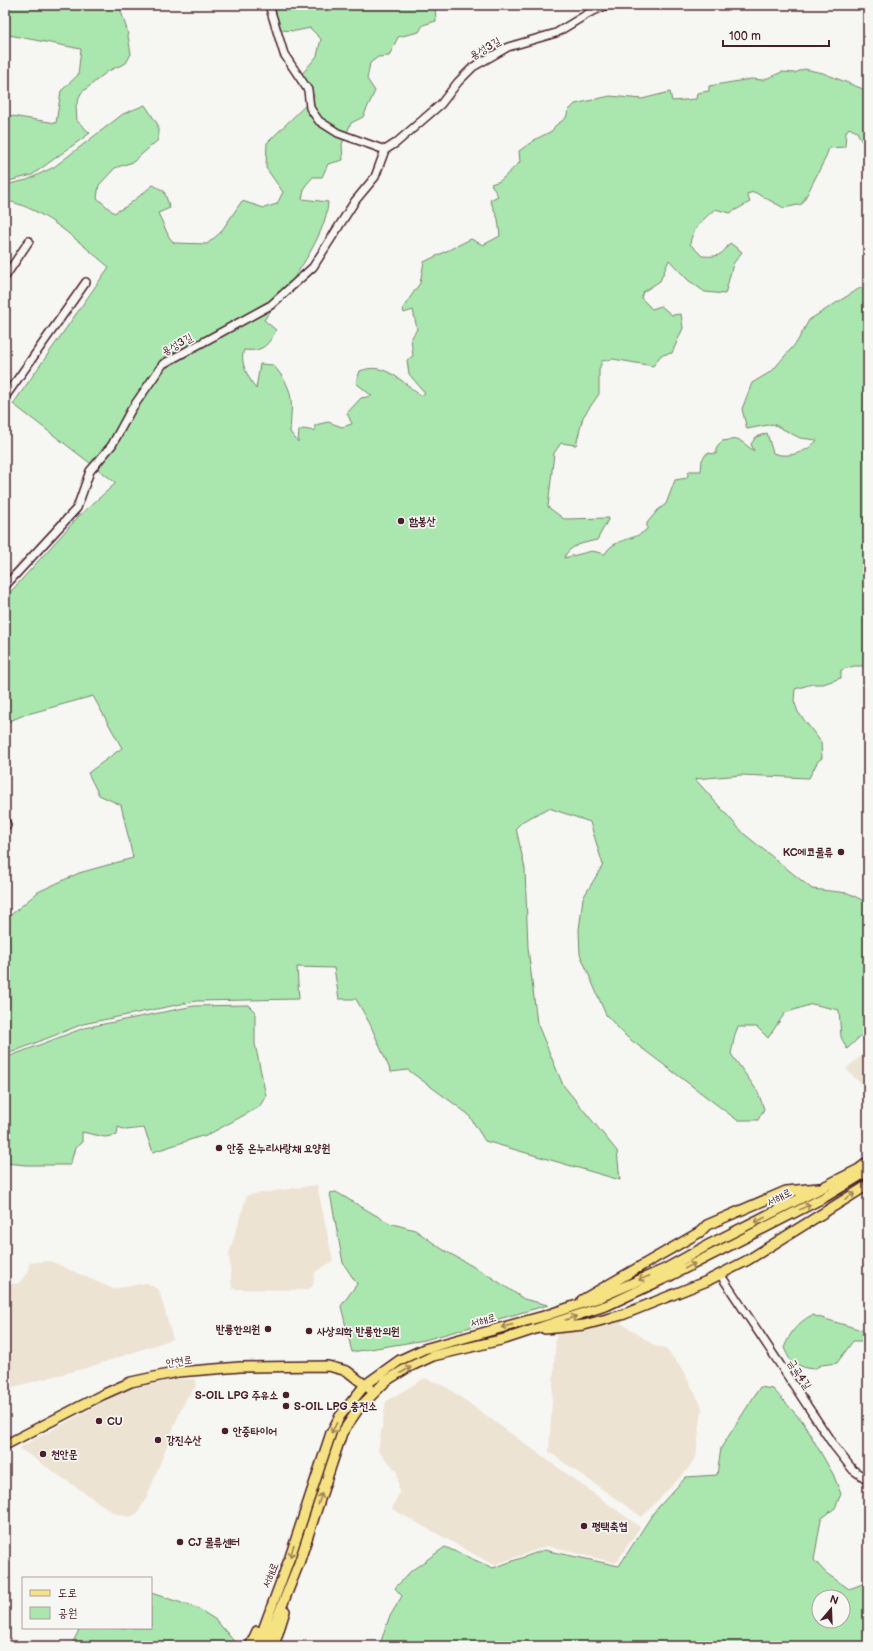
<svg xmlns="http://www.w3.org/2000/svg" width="873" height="1651" font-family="'Balsamiq Sans','Poor Story',sans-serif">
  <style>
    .built { fill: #ede3d3 }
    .green { fill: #a9e7af; stroke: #7a836d; fill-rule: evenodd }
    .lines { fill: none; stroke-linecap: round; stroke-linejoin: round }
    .minor-casing { stroke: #4a1f2b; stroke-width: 10 }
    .major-casing { stroke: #4a1f2b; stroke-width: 12 }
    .minor { stroke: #f6f6f2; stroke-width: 7 }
    .major { stroke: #f5e382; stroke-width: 9 }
    .oneway { stroke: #a08156 }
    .poi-dot { fill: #4a1f2b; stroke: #f6f6f2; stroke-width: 1.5 }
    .labels { text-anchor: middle; stroke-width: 3.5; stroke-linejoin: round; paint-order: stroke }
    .street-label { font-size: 11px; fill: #4a1f2b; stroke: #f6f6f2 }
    .poi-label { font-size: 11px; font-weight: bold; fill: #4a1f2b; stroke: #f6f6f2; text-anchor: start }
  </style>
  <rect width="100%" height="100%" fill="#f6f6f2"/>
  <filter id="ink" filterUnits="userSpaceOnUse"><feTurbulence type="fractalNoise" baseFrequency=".025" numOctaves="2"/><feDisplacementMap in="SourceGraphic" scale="8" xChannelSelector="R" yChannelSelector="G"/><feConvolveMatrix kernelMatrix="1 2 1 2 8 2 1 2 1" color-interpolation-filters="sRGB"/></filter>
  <g filter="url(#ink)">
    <path class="built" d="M868 1050V1091L846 1069Z
      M317 1185 333 1261 315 1272 313 1286 307 1290 232 1289 229 1254 247 1195Z
      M50 1261 113 1289 147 1283 159 1290 173 1339 90 1367 5 1389V1290L7 1285 19 1283 28 1272 29 1263Z
      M620 1322 655 1346 665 1348 682 1369 702 1407 696 1457 687 1470 642 1517 549 1452 556 1334Z
      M425 1378 448 1388 640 1527 616 1563 547 1546 494 1565 392 1509 399 1493 397 1471 378 1451 386 1401Z
      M173 1379H195L196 1386 186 1399 179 1414 147 1497 137 1514 129 1517 114 1513 19 1448 123 1391Z"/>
    <path class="green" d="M5 5H119L127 30 131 54 126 63 108 71 81 93 76 106 77 121 90 133 32 175 5 182V115L56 123 61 91 78 75 81 49 9 35 5 48Z
      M273 5H435L436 21 423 25 419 32 398 37 389 56 378 57 370 63 367 79 375 91 363 117 351 123 342 144 343 160 328 164 322 177H313L305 186 302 199 328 202C327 237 285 291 264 320L276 330C268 346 262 352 244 350 239 363 249 378 256 389L260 364 273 365C295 390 292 400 290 432L298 442 299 431 303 429 315 431V425L328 422 342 427 352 424 347 413 361 398 372 396 356 383 360 371C385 361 402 382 421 396L425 393 409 374 407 360 413 356 411 339 417 329 413 310 404 313 403 308 420 283 424 262 471 239 483 245 500 236 498 219 490 200 498 196 491 184 500 181 520 162 519 151 536 139 552 131 555 126 566 118 568 111 575 104 610 96 642 99 670 92 672 101 696 99 697 93 709 91V86L751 79 763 80 782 72 795 73 804 69 823 73 868 91V139L862 142 857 132 849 128 846 132 845 147 829 148 825 159 802 204 784 208 754 192 747 194 750 202 730 213 715 209C704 219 692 228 690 244L702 256C718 257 721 256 730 243L742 252 733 264 725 294 705 292 688 280 669 260 660 281 643 292 641 298 652 309 661 306 672 315 681 314 683 328 672 353 661 355 653 366 613 359 602 361 599 370V394L583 417 576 445 561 443 554 453 548 507 564 519 609 518 597 540C584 543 569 545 564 558L592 551 605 554C613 538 636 541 647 529V523L658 510 666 504 675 480 687 478 689 471H701L702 460 707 453 716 454V449L722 441 738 439 754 451 751 444 756 437 767 433 773 453C788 459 808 452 817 440L800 438 773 424 747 429 742 409 752 383 772 371 797 342 809 320 860 288H868V666H854L841 670V678L823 684H812L795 689 794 701 798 712 821 742 822 758 818 761 809 778 741 775 695 779 743 833 812 889 848 893 868 903V1029L847 1049 841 1037 839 1010 812 1004 785 1013 768 1038 757 1027H738L735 1034 731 1054 758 1092 764 1109 758 1120H737L627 1037 606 1015 580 954 579 930 583 898 603 865 590 822 549 808 523 821 516 828 525 869 528 948 537 1023 563 1085 617 1151 620 1180 485 1141 468 1114 408 1070 391 1072 370 1024 356 999H339L334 968 297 967 299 999 196 1001 83 1024 5 1055V920L38 892 79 873 133 858 121 805 99 795 88 773 122 748 93 696 24 715 5 723V598L79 516 116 483 13 404 109 267C79 243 46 209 7 201L5 203V185L27 180 54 167 123 114 145 105 158 125V140L133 162 115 168 99 185 97 198 114 213 127 206 153 185 164 191 170 208 158 213 169 237 174 243 207 244 220 233 242 201 264 208 277 204 283 192 266 168 267 143 314 97 302 74 317 56 321 39 310 28 296 31 279 30Z
      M248 1005 255 1012V1044L266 1096 259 1107 204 1137 202 1136 153 1152 144 1128 126 1130 118 1127 117 1135 105 1137 82 1132V1142L75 1148 70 1165H26L5 1163V1058L84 1028 194 1006Z
      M336 1192 389 1223 415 1230 442 1249 488 1275 524 1299 548 1305 425 1340 352 1352 341 1306 357 1284 343 1263 330 1193Z
      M812 1315 868 1332 867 1341H853L837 1363 821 1365 814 1369 806 1368 791 1362 784 1348C790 1333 797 1323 812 1315Z
      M760 1387 773 1389 803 1422 833 1474 841 1494 835 1508 821 1519 814 1560 826 1573 849 1589 868 1582V1646H375L380 1644 389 1618 402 1596 395 1588 411 1571 445 1547 493 1568 544 1550 619 1566 654 1512 686 1477 717 1475 721 1448ZM819 1597H843V1621H819Z
      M151 1593 197 1608 216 1620 238 1646H71L80 1628H151Z"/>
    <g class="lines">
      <defs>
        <path id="minor" d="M269 5 284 54 308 90 310 108 319 121 338 133 385 150 396 143 441 104 458 82 473 67 508 47 556 33 589 13 608 5
          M5 277 29 241
          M5 397 86 282
          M5 586 77 508 90 471 112 445 131 410 163 364 271 305 313 267 355 201 375 177 385 150
          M5 821 7 825
          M720 1274 834 1446 853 1470 868 1480"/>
        <path id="major" d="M582 1300 700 1232 707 1225 786 1191 819 1188
          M545 1329 584 1325 622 1315 707 1281 748 1260 868 1185
          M5 1445 102 1395 131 1382 178 1372 240 1367 328 1366 347 1371 370 1389
          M250 1646 257 1631
          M257 1646 290 1557 331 1433 340 1416 365 1385 400 1360 424 1349 544 1316 598 1298 665 1269 710 1244 859 1169 868 1162
          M266 1646 299 1563 342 1433 359 1408 386 1381 407 1368 433 1356 505 1339 608 1305 672 1275 825 1197 868 1171
          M274 1646 285 1611"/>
      </defs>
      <use href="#minor" class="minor-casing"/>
      <use href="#major" class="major-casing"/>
      <use href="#minor" class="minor"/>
      <use href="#major" class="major"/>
    </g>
    <defs><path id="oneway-shaft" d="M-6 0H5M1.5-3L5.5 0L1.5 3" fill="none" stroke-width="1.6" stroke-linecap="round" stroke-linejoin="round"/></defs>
    <g class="oneway">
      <use href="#oneway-shaft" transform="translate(850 1196) rotate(-33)"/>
      <use href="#oneway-shaft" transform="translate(805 1207) rotate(-26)"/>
      <use href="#oneway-shaft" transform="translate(760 1220) rotate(153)"/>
      <use href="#oneway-shaft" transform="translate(690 1266) rotate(-28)"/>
      <use href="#oneway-shaft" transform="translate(644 1278) rotate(158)"/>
      <use href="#oneway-shaft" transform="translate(571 1318) rotate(-19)"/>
      <use href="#oneway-shaft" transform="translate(507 1326) rotate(165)"/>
      <use href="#oneway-shaft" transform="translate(406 1370) rotate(-30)"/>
      <use href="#oneway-shaft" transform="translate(334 1428) rotate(117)"/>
      <use href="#oneway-shaft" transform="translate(320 1499) rotate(-72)"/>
      <use href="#oneway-shaft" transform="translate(292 1551) rotate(108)"/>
    </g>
  </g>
  <g class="poi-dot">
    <circle cx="401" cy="521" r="4"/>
    <circle cx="841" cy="852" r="4"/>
    <circle cx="219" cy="1148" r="4"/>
    <circle cx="268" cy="1329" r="4"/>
    <circle cx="309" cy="1331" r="4"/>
    <circle cx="286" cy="1395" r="4"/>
    <circle cx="286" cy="1406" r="4"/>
    <circle cx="99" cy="1421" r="4"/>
    <circle cx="225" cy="1431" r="4"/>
    <circle cx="158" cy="1440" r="4"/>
    <circle cx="43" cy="1454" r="4"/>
    <circle cx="584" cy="1526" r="4"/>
    <circle cx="180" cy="1542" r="4"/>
  </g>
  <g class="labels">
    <g class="street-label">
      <text transform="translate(485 48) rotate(-30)" y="4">용성3길</text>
      <text transform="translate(177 344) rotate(-29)" y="4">용성3길</text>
      <text transform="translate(779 1197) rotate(-27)" y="4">서해로</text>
      <text transform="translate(483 1320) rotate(-15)" y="4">서해로</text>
      <text transform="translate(179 1361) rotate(-8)" y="4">안현로</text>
      <text transform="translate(800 1374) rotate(57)" y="4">금곡4길</text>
      <text transform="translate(270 1575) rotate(-68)" y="4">서해로</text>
    </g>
    <g class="poi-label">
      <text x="409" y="525">함봉산</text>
      <text x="833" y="856" text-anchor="end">KC에코물류</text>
      <text x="227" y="1152">안중 온누리사랑채 요양원</text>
      <text x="260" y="1333" text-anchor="end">반룡한의원</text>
      <text x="317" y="1335">사상의학 반룡한의원</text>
      <text x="278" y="1399" text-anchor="end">S-OIL LPG 주유소</text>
      <text x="294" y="1410">S-OIL LPG 충전소</text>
      <text x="107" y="1425">CU</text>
      <text x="233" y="1435">안중타이어</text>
      <text x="166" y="1444">강진수산</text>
      <text x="51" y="1458">천안문</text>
      <text x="592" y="1530">평택축협</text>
      <text x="188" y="1546">CJ 물류센터</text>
    </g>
  </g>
  <rect width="873" height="1651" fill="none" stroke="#f6f6f2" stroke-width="20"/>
  <rect x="10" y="10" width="853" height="1631" fill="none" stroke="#4a1f2b" stroke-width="1.5" filter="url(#ink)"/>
  <rect x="22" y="1577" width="130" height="52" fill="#f6f6f2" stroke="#b1a0a2"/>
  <rect x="30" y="1590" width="20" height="6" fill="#f5e382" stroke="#b1a0a2"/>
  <text x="58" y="1597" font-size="12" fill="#4a1f2b">도로</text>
  <rect x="30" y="1607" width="20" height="12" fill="#a9e7af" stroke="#b1a0a2"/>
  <text x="58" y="1617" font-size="12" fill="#4a1f2b">공원</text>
  <g transform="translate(831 1609) rotate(19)"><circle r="19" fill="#f6f6f2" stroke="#b1a0a2"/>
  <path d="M0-3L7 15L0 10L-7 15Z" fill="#4a1f2b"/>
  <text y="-6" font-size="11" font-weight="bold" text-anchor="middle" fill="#4a1f2b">N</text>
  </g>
  <path d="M723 40v6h106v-6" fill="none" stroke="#4a1f2b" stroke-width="2"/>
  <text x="729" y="40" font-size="12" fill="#4a1f2b" stroke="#f6f6f2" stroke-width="3" paint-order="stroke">100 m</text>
</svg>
